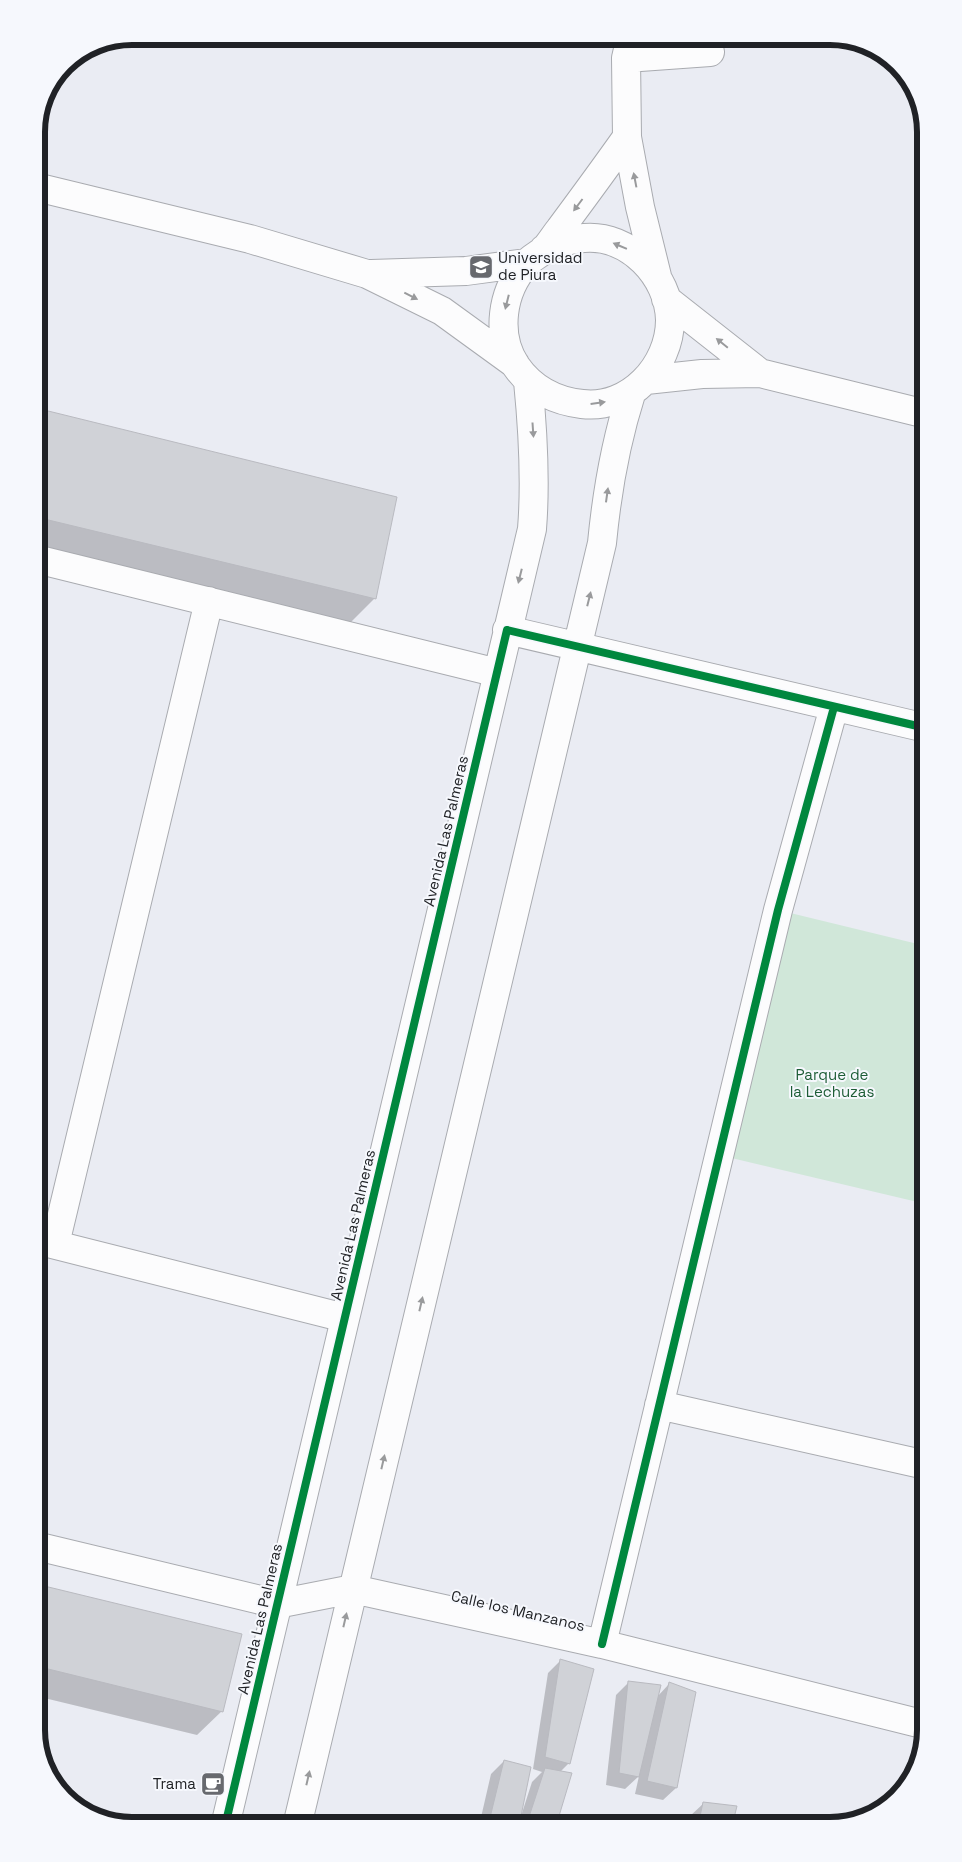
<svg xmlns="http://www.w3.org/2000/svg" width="962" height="1862" font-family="'Space Grotesk',sans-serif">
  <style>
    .green { fill: #d0e7d9 }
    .shadow { fill: #0003 }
    .building { fill: #d0d2d7; stroke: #b9bac0 }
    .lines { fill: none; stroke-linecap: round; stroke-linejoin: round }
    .minor-casing { stroke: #a9abb0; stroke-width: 30 }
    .minor { stroke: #fcfcfd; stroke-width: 28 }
    .cycleway-casing { stroke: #f6f8fd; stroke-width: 11 }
    .cycleway { stroke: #00873e; stroke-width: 8 }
    .oneway { fill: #999a9c }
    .labels { text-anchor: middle; stroke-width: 4; stroke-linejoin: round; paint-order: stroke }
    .poi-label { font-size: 15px; fill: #202226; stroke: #f6f8fd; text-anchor: start }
    .street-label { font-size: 15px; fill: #202226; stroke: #f6f8fd }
    .park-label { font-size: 15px; fill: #1d5d36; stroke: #f6f8fd }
    .rim { fill: none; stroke: #202226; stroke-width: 6 }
  </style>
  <rect width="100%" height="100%" fill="#eaecf3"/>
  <path class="green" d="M778 910 926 946V1204L719 1155Z"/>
  <path class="shadow" d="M36 409 375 598 351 622 36 546Z
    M36 1585 222 1711 197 1735 36 1696Z
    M561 1660 569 1763 560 1772 555 1826H479L491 1774 504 1761 520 1813H522L532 1782 542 1772 533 1769 548 1673Z
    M629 1682 657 1697 669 1684 676 1788 663 1800 635 1794 639 1776 625 1789 606 1785 616 1695Z
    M704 1803 731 1826H688L690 1816Z"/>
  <path class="building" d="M36 408 397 497 376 599 36 517Z
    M36 1584 242 1634 223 1712 36 1666Z
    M560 1659 594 1669 570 1764 545 1757Z
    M628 1681 661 1685 639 1777 619 1773Z
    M669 1682 696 1692 677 1788 647 1781Z
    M504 1760 531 1767 519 1826H488Z
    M545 1768 572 1773 556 1826H526Z
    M703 1802 737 1806 732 1826H698Z"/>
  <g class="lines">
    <defs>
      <path id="minor" d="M631 36 626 58 627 137 640 207 657 276
        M626 58 710 52
        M36 187 250 239 367 274 442 311 515 364
        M544 249C557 243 569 239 584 238 629 234 669 276 670 320 670 366 629 410 582 404 555 401 532 389 516 366 495 334 502 291 526 264 531 258 538 255 544 250 550 244 555 235 560 229 583 198 605 168 627 137
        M371 274 466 271 527 263
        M666 299 760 373
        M646 380 702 374 760 373 926 414
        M36 559 498 673
        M507 630 926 728
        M36 1240 345 1318
        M55 1244 209 601
        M659 1405 926 1465
        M36 1546 277 1604 353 1589 602 1644 926 1725
        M602 1644 778 910 834 707
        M225 1826 532 529C536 479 533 431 528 381
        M297 1826 602 543C607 491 615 444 631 394"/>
    </defs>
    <use href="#minor" class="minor-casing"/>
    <use href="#minor" class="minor"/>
    <defs>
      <path id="cycleway" d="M602 1644 778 910 834 707
        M225 1826 507 630 926 728"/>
    </defs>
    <use href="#cycleway" class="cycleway-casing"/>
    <use href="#cycleway" class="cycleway"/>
  </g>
  <defs><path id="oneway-solid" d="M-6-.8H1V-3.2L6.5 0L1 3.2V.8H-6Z" transform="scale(1.25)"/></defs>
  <g class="oneway">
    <use href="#oneway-solid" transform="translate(635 180) rotate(-101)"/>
    <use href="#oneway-solid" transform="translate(578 205) rotate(127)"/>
    <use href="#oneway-solid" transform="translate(620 246) rotate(-157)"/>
    <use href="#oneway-solid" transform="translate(411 296) rotate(27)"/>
    <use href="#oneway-solid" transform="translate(507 302) rotate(104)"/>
    <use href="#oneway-solid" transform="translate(722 343) rotate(-141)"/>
    <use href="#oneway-solid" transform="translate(598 403) rotate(-8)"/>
    <use href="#oneway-solid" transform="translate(533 430) rotate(86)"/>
    <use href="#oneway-solid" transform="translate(607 495) rotate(-82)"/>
    <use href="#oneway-solid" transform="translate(520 576) rotate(104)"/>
    <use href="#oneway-solid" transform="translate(589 599) rotate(-76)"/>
    <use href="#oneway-solid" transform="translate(421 1304) rotate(-77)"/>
    <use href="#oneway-solid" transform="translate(383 1462) rotate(-77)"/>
    <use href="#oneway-solid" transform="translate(345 1620) rotate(-77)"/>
    <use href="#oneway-solid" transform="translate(308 1778) rotate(-77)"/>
  </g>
  <defs>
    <symbol id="university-square" viewBox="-11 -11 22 22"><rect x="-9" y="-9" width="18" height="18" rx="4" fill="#67696e" stroke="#f6f8fd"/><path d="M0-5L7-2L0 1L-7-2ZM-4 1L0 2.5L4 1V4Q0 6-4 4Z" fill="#fff"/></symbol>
    <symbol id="cafe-square" viewBox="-11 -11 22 22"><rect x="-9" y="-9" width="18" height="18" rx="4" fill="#67696e" stroke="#f6f8fd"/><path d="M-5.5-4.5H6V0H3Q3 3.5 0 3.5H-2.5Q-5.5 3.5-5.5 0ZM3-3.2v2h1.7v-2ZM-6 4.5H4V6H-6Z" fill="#fff"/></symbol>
  </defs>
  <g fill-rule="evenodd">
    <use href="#university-square" x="467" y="253" width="28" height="28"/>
    <use href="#cafe-square" x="199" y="1770" width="28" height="28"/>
  </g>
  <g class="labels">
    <g class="poi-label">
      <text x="498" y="263">Universidad<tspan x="498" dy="17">de Piura</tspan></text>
      <text x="196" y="1789" text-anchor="end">Trama</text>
    </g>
    <g class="street-label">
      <text transform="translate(446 831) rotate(-77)" y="5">Avenida Las Palmeras</text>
      <text transform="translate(353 1225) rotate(-77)" y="5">Avenida Las Palmeras</text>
      <text transform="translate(518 1611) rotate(13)" y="5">Calle los Manzanos</text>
      <text transform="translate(260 1619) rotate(-77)" y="5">Avenida Las Palmeras</text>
    </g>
    <g class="park-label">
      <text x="832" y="1080">Parque de<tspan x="832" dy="17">la Lechuzas</tspan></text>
    </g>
  </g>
  <path d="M0 0H962V1862H0ZM132 45H830A87 87 0 0 1 917 132V1730A87 87 0 0 1 830 1817H132A87 87 0 0 1 45 1730V132A87 87 0 0 1 132 45Z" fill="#f6f8fd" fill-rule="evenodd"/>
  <path class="rim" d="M132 45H830A87 87 0 0 1 917 132V1730A87 87 0 0 1 830 1817H132A87 87 0 0 1 45 1730V132A87 87 0 0 1 132 45Z"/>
</svg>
